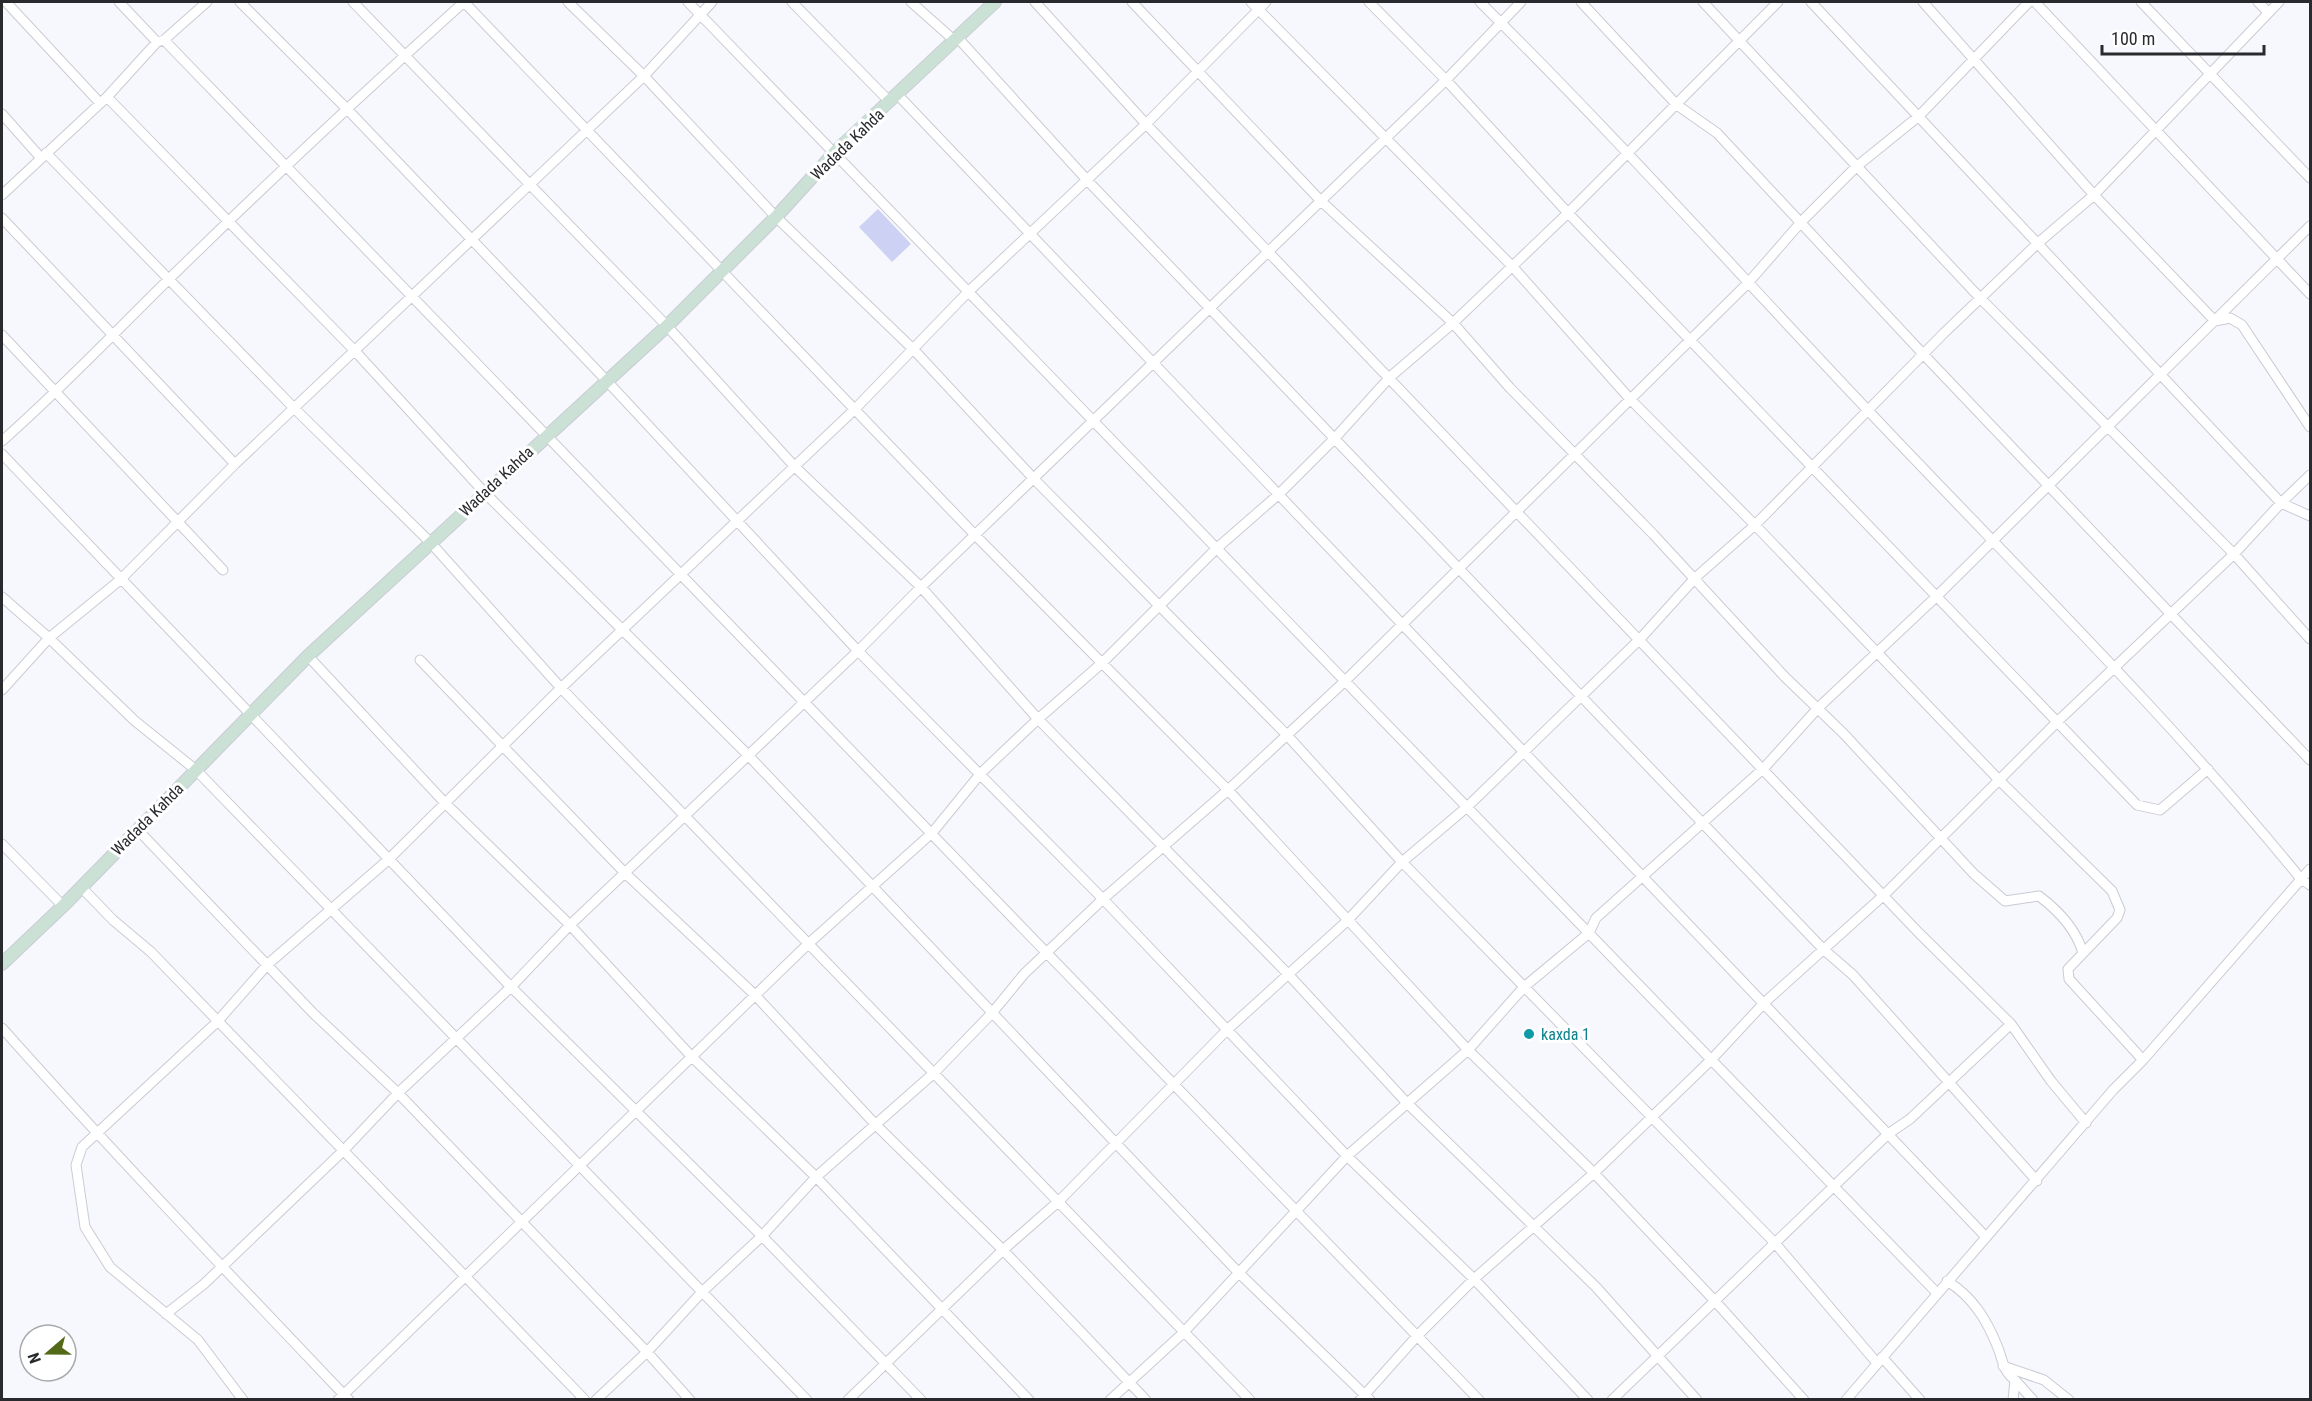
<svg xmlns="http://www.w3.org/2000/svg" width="2312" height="1401" font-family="'Roboto Condensed',sans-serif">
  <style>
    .green { fill: #cdd2f4 }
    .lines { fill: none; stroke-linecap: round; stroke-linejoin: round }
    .street-casing { stroke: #cacbd3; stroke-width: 11 }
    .secondary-casing { stroke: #cacbd3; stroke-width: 14 }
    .street { stroke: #fff; stroke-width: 9 }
    .secondary { stroke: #cbe1d6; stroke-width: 12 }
    .culture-dot { fill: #0f9aa8; stroke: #fff; stroke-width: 2 }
    .labels { text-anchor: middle; stroke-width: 6; stroke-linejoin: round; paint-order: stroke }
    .street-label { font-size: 16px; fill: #292a2d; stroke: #fff }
    .culture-label { font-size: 16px; fill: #0d838f; stroke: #fff; text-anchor: start }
  </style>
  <rect width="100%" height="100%" fill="#f7f8fe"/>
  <path class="green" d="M878 209 911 244 892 262 859 227Z"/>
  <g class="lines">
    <defs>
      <path id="street" d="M6 2 99 102
        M119 2 157 42
        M240 2 347 109 606 380 858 651 1103 899 1347 1156 1474 1279 1588 1400
        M353 2 667 326 795 467 921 587 1038 719 1288 974 1406 1102 1596 1287 1697 1400
        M464 2 976 536 1228 790 1468 1050 1594 1173 1714 1300 1804 1400
        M568 2 644 76 776 217 914 350 1034 479 1286 734 1402 862 1774 1242 1877 1363
        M688 2 1936 1292
        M792 2 890 102
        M911 2 955 41
        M1035 2 1146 124 1919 933 2011 1024 2051 1081 2086 1123
        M1132 2 1321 201 1453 323 1510 388 1653 534 1784 676 1844 734 1974 874 2005 901 2039 896C2059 911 2076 929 2083 953
        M1251 2 1512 266 1630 399 1755 525 2000 781 2112 891 2120 910 2117 918 2068 969 2069 979 2143 1060
        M1369 2 1446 80 1568 213 2137 805 2160 810 2208 769
        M1480 2C1617 137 1746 282 1879 422 2022 573 2170 718 2301 879L2310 885
        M1581 2 1677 105 1717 133 1924 355 2310 760
        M1703 2 1981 299 2234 554 2310 639
        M1811 2 2281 503 2310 516
        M1923 2 2094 195 2215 321 2230 318 2242 325 2310 427
        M2035 2 2310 294
        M2141 2 2310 178
        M2258 2 2268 12
        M958 38 1087 180 1823 949 1853 975 2037 1181
        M164 40 1479 1400
        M897 94 1985 1236
        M107 97 354 350 484 492 748 755 1238 1272 1370 1400
        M2 114 41 158
        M46 153 294 408 430 542 561 688 1250 1400
        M2 195 107 97 157 42 164 40 207 2
        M2 218 235 464
        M2 335 223 570
        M2 441C60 390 113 334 168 280 265 185 364 92 464 2
        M2 454 511 987 762 1236 921 1400
        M2 597 49 638 135 721 196 770 807 1400
        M308 656 445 803 570 925 692 1057 816 1177 1029 1400
        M420 660 625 873 755 995 876 1125 1003 1250 1146 1400
        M2 690 49 638 120 580 235 464 644 76 712 2
        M137 829 313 1013 398 1093 647 1352 690 1400
        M2 844 63 906
        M81 887 113 920 151 952 585 1400
        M2 1028C115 1155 232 1277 349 1400
        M1947 1281C1973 1297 1987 1320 1998 1348 2003 1361 2003 1371 2015 1380L2013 1400
        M166 1314 204 1284 344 1150 398 1093 511 987 570 925 858 651 921 587 1446 80 1521 2
        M1882 1357 1920 1400
        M2003 1366 2044 1380 2069 1400
        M2015 1380 2033 1400
        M243 1400 198 1340 110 1267 85 1227 76 1165 82 1147 217 1022 268 964 388 860 561 688 854 410 968 292 1146 124 1266 2
        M338 1400 808 944 932 833 981 773 1038 719 1102 663 1216 549 1279 494 1335 438 1390 377 1453 323 1568 213 1778 2
        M596 1400 647 1352 702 1292 762 1236 816 1177 934 1073 992 1013 1024 974 1103 899 1228 790 1345 681 1748 283 1802 221 1856 167 1919 116 2029 2
        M848 1400 1003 1250 1059 1201 1227 1030 1347 921 1402 862 1467 807 1640 639 1695 578 1755 525 1944 333 2038 243 2094 195 2279 2
        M1110 1400 1183 1333 1347 1156 1468 1050 1524 987 1589 933 1596 918 1764 768 1818 708 1937 596 2310 226
        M1360 1400 1417 1336 1474 1279 1594 1173 1711 1060 1764 1003 1884 895 2057 722 2234 554 2281 503 2310 475
        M1612 1400 1888 1134 1910 1119 2011 1024
        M1846 1400 2113 1090 2143 1060 2310 869"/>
      <path id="secondary" d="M2 964 63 906 308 656 667 326 776 217 835 152 995 2"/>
    </defs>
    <use href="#street" class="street-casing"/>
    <use href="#secondary" class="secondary-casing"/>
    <use href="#street" class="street"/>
    <use href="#secondary" class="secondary"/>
  </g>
  <circle class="culture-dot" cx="1529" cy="1034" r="6"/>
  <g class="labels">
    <g class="street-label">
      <text transform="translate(847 144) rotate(-44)" y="6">Wadada Kahda</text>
      <text transform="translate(496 481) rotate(-43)" y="6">Wadada Kahda</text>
      <text transform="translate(147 819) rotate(-45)" y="6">Wadada Kahda</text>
    </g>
    <g class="culture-label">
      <text x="1541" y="1040">kaxda 1</text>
    </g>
  </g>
  <rect width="2312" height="1401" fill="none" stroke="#292a2d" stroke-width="6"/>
  <g transform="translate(48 1353) rotate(250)"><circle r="28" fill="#ffffff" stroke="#a9aaab" stroke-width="1.5"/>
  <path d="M0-4.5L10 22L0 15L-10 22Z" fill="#546917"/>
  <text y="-9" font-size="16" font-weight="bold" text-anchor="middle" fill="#292a2d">N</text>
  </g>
  <path d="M2102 45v9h162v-9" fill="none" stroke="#292a2d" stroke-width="3"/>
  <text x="2111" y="45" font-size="18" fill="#292a2d" stroke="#ffffff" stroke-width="4.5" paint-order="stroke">100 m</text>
</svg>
